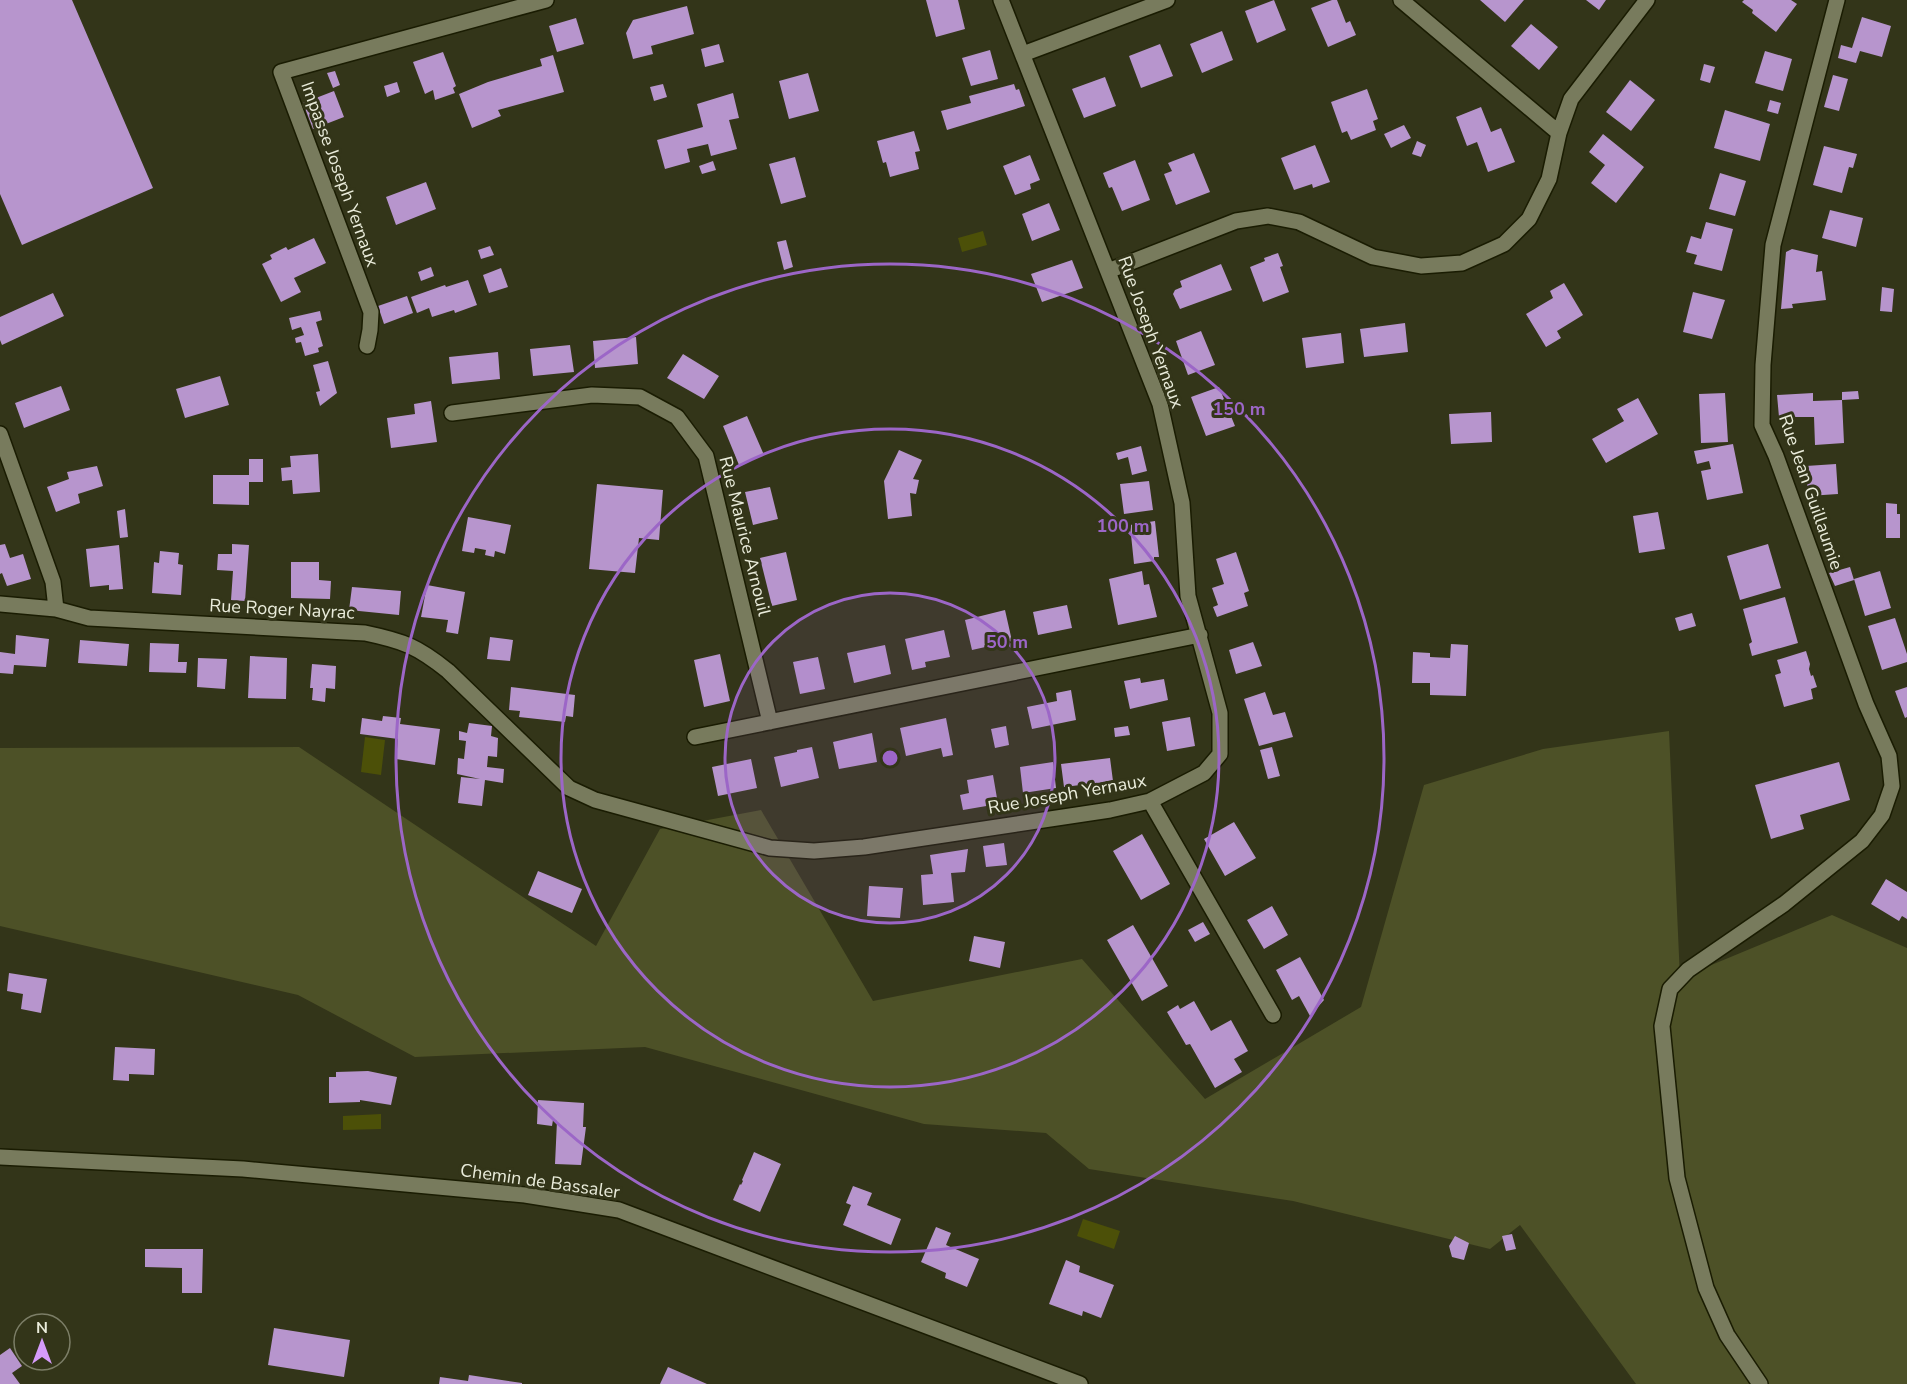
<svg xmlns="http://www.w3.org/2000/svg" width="1907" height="1384" font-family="'Nunito Sans',sans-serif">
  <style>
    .green { fill: #4d5127 }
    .water { fill: #4c5008 }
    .building { fill: #b795cd }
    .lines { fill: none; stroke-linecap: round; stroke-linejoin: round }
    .street-casing { stroke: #1a1c02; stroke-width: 18 }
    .street { stroke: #787b5d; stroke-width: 15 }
    .ring { fill: none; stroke: #9c66c7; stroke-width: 3 }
    .labels { text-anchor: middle; stroke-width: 6; stroke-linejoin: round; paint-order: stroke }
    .street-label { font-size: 18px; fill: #eaecdb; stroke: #333519 }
    .centre { fill: #9c66c7; stroke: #333519; stroke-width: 3 }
    .ring-label { font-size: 18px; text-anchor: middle; font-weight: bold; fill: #9c66c7; stroke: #333519; stroke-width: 6; stroke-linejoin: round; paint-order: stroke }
  </style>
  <rect width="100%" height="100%" fill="#333519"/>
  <path class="green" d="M1669 731 1680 978 1832 915 1907 948V1384H1636L1520 1225 1490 1249 1293 1201 1089 1169 1046 1133 924 1124 645 1047 415 1057 298 995 0 926V748L299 747 596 946 660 829 761 810 873 1001 1082 959 1205 1099 1361 1007 1424 785 1543 749Z"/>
  <path class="water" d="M983 231 987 245 962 252 958 238Z
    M365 737 385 740 381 775 361 772Z
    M381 1114V1129L343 1130V1116Z
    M1083 1219 1120 1231 1114 1249 1077 1236Z"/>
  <path class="building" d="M0 0H72L153 188 22 245 0 194Z
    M926 0H958L965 29 936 37Z
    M1274 0 1286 30 1257 43 1245 11Z
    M1332 0H1337L1346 23 1350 21 1356 35 1328 47 1311 8Z
    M1480 0H1524L1505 22Z
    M1586 0H1606L1599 10Z
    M1744 0H1791L1797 4 1776 32 1752 13 1753 10 1742 2Z
    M687 6 694 34 651 46 653 54 633 59 626 33 633 20Z
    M1862 17 1891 26 1882 57 1860 51 1856 63 1838 58 1841 45 1852 48Z
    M576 18 584 44 557 52 549 26Z
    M1531 24 1558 47 1539 70 1511 46Z
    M1222 31 1233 60 1202 73 1190 44Z
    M719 44 724 62 705 67 701 49Z
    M1160 44 1173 76 1141 88 1129 56Z
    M990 50 998 79 971 86 962 58Z
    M1765 51 1792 59 1783 91 1755 83Z
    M443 52 456 86 453 88 455 93 435 100 433 90 425 94 413 62Z
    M553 55 564 92 498 110 501 116 472 128 459 94 488 82 542 66 540 59Z
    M1704 64 1715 67 1710 83 1700 80Z
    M335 71 340 85 333 88 327 73Z
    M808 73 819 111 789 119 779 81Z
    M1833 75 1848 79 1839 111 1824 107Z
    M1105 77 1116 106 1084 118 1072 89Z
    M1630 80 1655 100 1631 131 1606 112Z
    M397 82 400 92 387 97 384 86Z
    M663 84 667 97 654 101 650 87Z
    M1014 84 1016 90 1019 89 1025 106 947 130 941 111 971 103 969 96Z
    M1367 89 1378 119 1373 121 1376 130 1351 140 1347 131 1342 133 1331 102Z
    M334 91 344 117 313 129 303 103Z
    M733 93 739 118 729 120 737 149 711 156 708 144 687 149 690 162 665 169 657 140 703 127 697 104Z
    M1770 100 1781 103 1778 114 1767 111Z
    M1481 107 1491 132 1501 128 1515 162 1488 172 1477 142 1467 146 1456 117Z
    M1725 110 1770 124 1760 161 1714 148Z
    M1404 125 1411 138 1391 148 1384 134Z
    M914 131 920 151 915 152 919 169 890 177 886 162 883 163 877 141Z
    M1603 134 1644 167 1616 203 1591 183 1605 165 1589 152Z
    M1417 141 1426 145 1421 157 1412 154Z
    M1315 145 1330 182 1313 188 1312 184 1294 190 1281 158Z
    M1824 146 1857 154 1853 168 1849 167 1842 193 1813 185Z
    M1194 153 1210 192 1176 205 1164 174 1172 171 1168 163Z
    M1030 155 1040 180 1030 184 1031 189 1015 195 1003 166Z
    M795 157 806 197 781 204 769 164Z
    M1135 160 1150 200 1122 211 1112 187 1109 188 1103 173Z
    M713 161 716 170 702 174 699 166Z
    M1720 173 1746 181 1735 216 1709 209Z
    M426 182 436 209 396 225 386 197Z
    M1049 203 1060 230 1032 241 1022 214Z
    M1830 210 1863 218 1856 247 1822 238Z
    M1706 222 1733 229 1722 271 1694 264 1697 255 1686 252 1691 236 1701 239Z
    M314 238 326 263 294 278 301 292 281 302 262 264 272 259 270 255 286 247 288 250Z
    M786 240 793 267 784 270 777 242Z
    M490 246 494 255 481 259 478 250Z
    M1792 249 1818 255 1816 272 1822 271 1826 300 1792 304 1793 308 1781 309 1786 252Z
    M1278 253 1283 266 1280 267 1289 292 1263 302 1250 267 1265 261 1264 258Z
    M1072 260 1083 288 1042 302 1031 274Z
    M1221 264 1232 290 1180 309 1173 294 1175 290 1182 287 1180 281Z
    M431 267 434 276 421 281 418 272Z
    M501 268 508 287 489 293 483 275Z
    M468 280 477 305 455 313 454 310 432 317 429 308 417 313 411 297 445 285 446 287Z
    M1564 283 1583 315 1557 331 1561 338 1546 347 1526 314 1553 298 1550 291Z
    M1882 287 1894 289 1892 312 1880 311Z
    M1693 292 1725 300 1712 339 1683 332Z
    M53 293 64 316 2 345 0 340V317Z
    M407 296 413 313 384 324 378 306Z
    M320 311 322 320 316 322 323 346 318 348 319 352 305 356 301 342 296 343 295 338 304 335 301 327 292 330 289 318Z
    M1405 323 1408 352 1364 357 1360 329Z
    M1201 331 1215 365 1188 375 1176 341Z
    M1341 333 1344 363 1306 368 1302 338Z
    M636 337 638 364 595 368 593 341Z
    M570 345 574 372 533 376 530 349Z
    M498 352 500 379 452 384 449 357Z
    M683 354 719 376 704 399 667 378Z
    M328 361 337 393 320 406 316 392 320 391 313 365Z
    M220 376 229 405 185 418 176 389Z
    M61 386 70 410 24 428 15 403Z
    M1219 387 1235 426 1206 436 1191 397Z
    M1858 391 1859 399 1842 400V392Z
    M1725 393 1728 442 1701 443 1699 394Z
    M1813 393V401L1842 400 1844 443 1815 445 1814 417H1779L1777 395Z
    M1638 398 1658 434 1606 463 1592 439 1624 421 1617 409Z
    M431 401 437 442 391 448 387 418 415 414 414 404Z
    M1491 412 1492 442 1451 444 1449 414Z
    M747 416 764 455 739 465 723 426Z
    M1733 444 1743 493 1707 500 1701 471 1711 469 1709 461 1697 464 1694 451Z
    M1141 446 1147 471 1132 475 1128 457 1118 460 1116 453Z
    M899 450 922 460 913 479 919 480 916 494 910 493 912 516 888 519 884 481Z
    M318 454 320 492 293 494 292 480 282 481 281 468 291 467 290 456Z
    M249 459H263V482H249V505L213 504V475H249Z
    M1836 464 1838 494 1808 496 1806 466Z
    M97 466 103 486 78 494 80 503 56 512 47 487 69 479 67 472Z
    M1149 481 1153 510 1124 514 1120 484Z
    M597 484 663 490 659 540 639 538 635 573 589 569Z
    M770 487 778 519 753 525 745 492Z
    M1886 503 1897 504V514H1900V538H1886Z
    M125 509 128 537 120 538 117 511Z
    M1658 512 1665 549 1639 553 1633 516Z
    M468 517 511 525 505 554 495 551 494 557 485 555 486 550 475 548 474 553 462 551Z
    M1155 521 1159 557H1154V561L1134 564 1130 525Z
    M1830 541 1837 561 1828 564 1821 544Z
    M5 544 10 558 23 554 31 579 7 586 2 573 0 574V545Z
    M232 544 249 545 245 601 231 600 233 571 217 570 218 554H232Z
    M1768 544 1781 588 1740 600 1727 556Z
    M119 545 123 589 109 590V585L90 587 86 549Z
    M160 551 179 553 178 564 183 565 181 595 152 593 154 562 159 563Z
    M786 552 797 600 772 606 760 558Z
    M1236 552 1249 591 1244 593 1248 606 1217 617 1213 607 1218 605 1212 588 1224 584 1216 559Z
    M291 562H319V580L331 581 330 599 291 598Z
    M1850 567 1854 580 1835 586 1829 573Z
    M1142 571 1144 585 1149 584 1157 617 1118 625 1109 579Z
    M1880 571 1891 608 1865 616 1854 579Z
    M427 585 465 592 458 634 446 632 448 620 421 617Z
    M352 587 401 591 399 615 349 610Z
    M1785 597 1798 643 1752 656 1749 644 1752 642 1743 609Z
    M1067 605 1072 628 1038 635 1033 612Z
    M1005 610 1012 641 972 650 965 620Z
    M1692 613 1696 626 1679 631 1675 618Z
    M1895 618 1907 654V662L1882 670 1868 626Z
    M944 630 950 657 925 662 926 667 912 670 905 639Z
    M16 635 49 639 46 667 14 665 13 674 0 673V652L15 654Z
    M490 637 513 640 510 661 487 659Z
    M80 640 129 644 127 666 78 663Z
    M1253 642 1262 666 1236 674 1229 650Z
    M150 643 179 644 178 662H187L186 673 149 672Z
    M1451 644 1468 645 1466 696 1430 695V683H1412L1413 652 1430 653V657L1450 658Z
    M885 645 891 674 854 683 847 653Z
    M1806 651 1810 664 1809 669 1811 676 1813 675 1817 687 1811 689 1813 699 1784 707 1775 675 1781 673 1777 660Z
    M720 654 730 701 704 707 694 660Z
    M250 656 287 658 286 699 248 698Z
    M818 657 825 689 800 694 793 662Z
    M198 658 227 659 225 689 197 687Z
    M312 664 336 666 335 689 326 688 325 702 312 700 313 688H310Z
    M1140 678 1141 683 1164 679 1168 700 1130 709 1124 681Z
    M511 687 575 695 573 717 566 716 565 722 519 717 520 711 509 710Z
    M1907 687V717L1905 718 1895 691Z
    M1071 690 1076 720 1032 729 1027 707 1057 701 1056 693Z
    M1265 692 1273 715 1285 712 1293 737 1259 746 1244 699Z
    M383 716 401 718 400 724 440 729 435 765 396 759 398 739 360 734 362 718 382 721Z
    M1190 717 1195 746 1167 751 1162 722Z
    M946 718 953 755 943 757 941 748 906 756 900 728Z
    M469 723 492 726 491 736 498 738 497 757 488 756 487 767 504 769 503 783 485 780 482 806 458 803 461 777 480 779 457 774 458 758 464 759 466 741 459 740V731L467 733Z
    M1006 726 1009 745 995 748 991 729Z
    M1128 726 1130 735 1115 737 1114 728Z
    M872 733 877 762 839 769 833 742Z
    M812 747 819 778 781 787 774 757 797 752V750Z
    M1272 747 1280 776 1268 779 1260 750Z
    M1110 758 1113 781 1064 787 1061 764Z
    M751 759 757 788 718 796 712 767Z
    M1053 762 1056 788 1023 793 1020 767Z
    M1839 762 1850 800 1800 815 1804 829 1771 839 1755 785Z
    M993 775 998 804 963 810 960 795 969 793 967 780Z
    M1234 822 1256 858 1225 876 1204 839Z
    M1142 834 1170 884 1141 900 1113 851Z
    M1004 843 1007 865 986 867 983 846Z
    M968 849 965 872 951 873 954 902 923 905 921 875 933 874 930 855Z
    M538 871 582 889 572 913 528 895Z
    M1886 879 1907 892V919L1902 916 1899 921 1871 904Z
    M869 886 903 888 900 918 867 916Z
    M1272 906 1288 935 1264 949 1247 920Z
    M1203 922 1210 934 1195 942 1188 930Z
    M1133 925 1168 986 1142 1001 1107 940Z
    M974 936 1005 942 1000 968 969 961Z
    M1300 957 1324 1000 1310 1016 1299 996 1292 1000 1276 970Z
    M9 973 47 979 41 1013 21 1009 23 994 7 991Z
    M1194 1001 1211 1031 1231 1020 1248 1051 1234 1059 1242 1072 1215 1088 1190 1044 1186 1045 1167 1012 1178 1005 1180 1009Z
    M115 1047 155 1049 154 1075 129 1074V1081L113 1080Z
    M368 1071 397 1077 391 1105 360 1100V1102L329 1103V1077H336V1072Z
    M538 1100 584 1103 583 1127H586L581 1165 555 1164 557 1121 553 1120 552 1126 537 1124Z
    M754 1152 781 1164 760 1212 733 1200 740 1184 741 1185 743 1181 742 1180Z
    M853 1186 872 1193 867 1205 901 1219 891 1245 843 1225 851 1205 846 1203Z
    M936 1227 951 1233 946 1245 979 1259 967 1287 945 1278 946 1273 921 1262Z
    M1512 1234 1516 1249 1506 1251 1502 1236Z
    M1455 1236 1469 1243 1464 1260 1452 1257 1449 1246Z
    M145 1249H203L202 1293H182V1268L145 1267Z
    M1066 1260 1080 1266 1079 1272 1114 1285 1101 1318 1083 1311 1082 1316 1049 1304Z
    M274 1328 350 1340 344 1377 268 1365Z
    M10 1348 22 1366 12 1373 20 1384H0V1355Z
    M668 1367 707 1384H660Z
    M469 1375 522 1383V1384H439L440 1377 468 1381Z"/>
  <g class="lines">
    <defs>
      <path id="street" d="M1401 0 1559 133
        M1023 54 1167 0
        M1108 271 1236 221 1268 216 1299 222 1373 257 1421 266 1462 263 1504 244 1529 219 1549 179 1559 133 1571 99 1647 0
        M367 346 370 330 371 312 281 72 546 0
        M452 413 592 395 640 397 677 417 706 456 770 722
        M0 434 53 582 56 609
        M0 604 56 609 89 618 365 633C403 641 417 646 448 671L569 788 595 800 770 848 814 851 864 847 1110 810 1150 801 1204 773 1220 754V713L1188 596 1182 503 1160 404 1001 0
        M695 737 1200 635
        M1150 801 1273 1015
        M0 1157 243 1169 525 1195 619 1210 1080 1384
        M1760 1384 1727 1335 1706 1288 1677 1178 1662 1026 1670 989 1688 970 1784 904 1862 841 1882 815 1892 786 1889 756 1866 704 1776 456 1762 425 1763 365 1773 245 1837 0"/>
    </defs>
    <use href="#street" class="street-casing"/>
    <use href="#street" class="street"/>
  </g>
  <circle cx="890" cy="758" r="165" fill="#9c66c7" fill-opacity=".12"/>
  <g class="ring">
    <circle cx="890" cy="758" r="165"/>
    <circle cx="890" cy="758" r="329"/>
    <circle cx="890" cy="758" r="494"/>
  </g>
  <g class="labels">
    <g class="street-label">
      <text transform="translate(340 174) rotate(70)" y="6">Impasse Joseph Yernaux</text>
      <text transform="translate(1151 332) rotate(70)" y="6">Rue Joseph Yernaux</text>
      <text transform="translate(1811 492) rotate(71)" y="6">Rue Jean Guillaumie</text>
      <text transform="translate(745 536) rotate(76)" y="6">Rue Maurice Arnouil</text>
      <text transform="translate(282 609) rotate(3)" y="6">Rue Roger Nayrac</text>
      <text transform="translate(1067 794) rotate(-10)" y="6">Rue Joseph Yernaux</text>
      <text transform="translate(540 1181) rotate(8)" y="6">Chemin de Bassaler</text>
    </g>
  </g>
  <circle cx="890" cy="758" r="9" class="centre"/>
  <g class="ring-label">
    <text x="1239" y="415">150 m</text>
    <text x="1123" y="532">100 m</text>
    <text x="1007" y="648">50 m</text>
  </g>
  <g transform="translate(42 1342)"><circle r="28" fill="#333519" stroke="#7c7e67" stroke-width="1.5"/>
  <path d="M0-4.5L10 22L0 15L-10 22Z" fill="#d59bfa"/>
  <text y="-9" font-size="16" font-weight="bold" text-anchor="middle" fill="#eaecdb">N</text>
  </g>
</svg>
